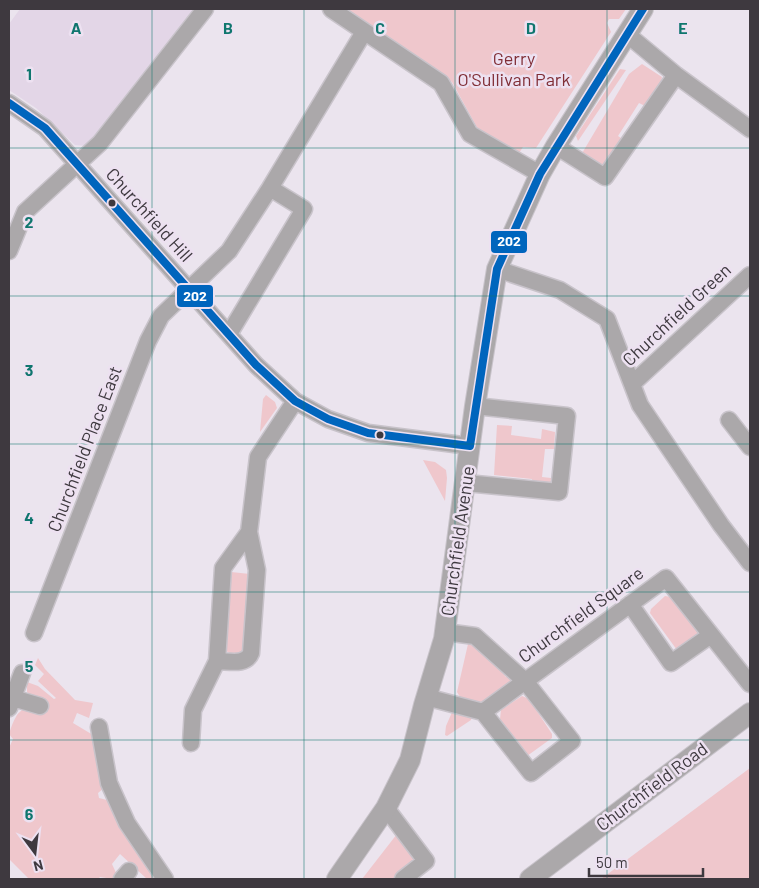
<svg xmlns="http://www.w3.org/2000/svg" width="759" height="888" font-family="Barlow,sans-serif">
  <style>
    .built { fill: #e3d6e7 }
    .green { fill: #efc7cc }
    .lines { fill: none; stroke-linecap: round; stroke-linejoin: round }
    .minor-casing { stroke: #c8c3ca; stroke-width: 19 }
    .tertiary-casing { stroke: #c8c3ca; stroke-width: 22 }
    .minor { stroke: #aba8aa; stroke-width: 16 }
    .tertiary { stroke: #aba8aa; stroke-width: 20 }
    .bus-1-casing { stroke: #ede1f1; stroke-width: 11 }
    .bus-1 { stroke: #0065bd; stroke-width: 8 }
    .grid { fill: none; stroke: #0f766e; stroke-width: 1; stroke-opacity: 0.55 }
    .bus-dot { fill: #3e393f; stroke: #ede1f1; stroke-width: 2 }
    .labels { text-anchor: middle; stroke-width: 5; stroke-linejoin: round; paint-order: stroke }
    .park-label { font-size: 18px; fill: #802e36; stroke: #ede1f1 }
    .street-label { font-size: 18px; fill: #3e393f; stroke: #ede1f1 }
    .grid-label { font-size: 16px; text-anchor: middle; font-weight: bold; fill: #0f766e; stroke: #ede1f1; stroke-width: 5; stroke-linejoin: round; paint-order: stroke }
    .line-badge { stroke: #ede1f1; stroke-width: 2 }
    .badge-label { font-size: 14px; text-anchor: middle; font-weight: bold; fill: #fff }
  </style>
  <rect width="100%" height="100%" fill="#ebe4ee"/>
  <path class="built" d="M20 9H196L94 142 86 146 75 145 36 108 9 90V24Z"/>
  <path class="green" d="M345 9H626L619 19H609L607 23 611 32 536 148 523 147 519 153 479 131 452 82Z
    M642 64 662 77 661 82 647 107 639 103 618 136 625 141 606 170 581 155 629 74Z
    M620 69 626 70 578 141 576 136Z
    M266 395 275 402 277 408 260 432 263 399Z
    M497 425 512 426 511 435 541 439 542 429 555 432 554 449H545L542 477 551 478 550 486 533 487 532 479 494 475Z
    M423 460 435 462 446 470 447 478 445 501Z
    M231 572 250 574 245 648 242 653C236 655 229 655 225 649Z
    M665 596 671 597 699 632 697 640 677 650 650 613 651 609Z
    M472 641 484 650 506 677 511 676V683C492 699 488 706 462 700L457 692 468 644Z
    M38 658 45 669 75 700 93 703 89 718 77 713 73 723 93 735 104 788 98 793 99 798 107 800 123 830 155 878 147 879 120 854 112 864 117 875 113 879 100 877 98 879H29L9 859V748L13 739 9 734C11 728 13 721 17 715 24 707 26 709 31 696L27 692V682L38 686 54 699 56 698 38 681 44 674 35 665Z
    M522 696 529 699 552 734V738L527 756 500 719 501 710Z
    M453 710 472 715 471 720 447 736 445 735 446 726Z
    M750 768V879H601Z
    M397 834 415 857 413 863 393 879H362Z"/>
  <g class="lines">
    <defs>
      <path id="minor" d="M331 9 441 83 470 134 540 174
        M628 35 676 75 750 129
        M9 103 45 128 256 365 295 401 328 419 368 433 470 446
        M556 146 605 177 676 75
        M9 251 25 212 100 143 205 9
        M497 269 560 290 607 319 640 405 721 525 750 563
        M229 334 304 209 270 188
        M632 384 750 275
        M729 420 750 447
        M466 483 559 492 567 416 475 406
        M630 604 671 663 711 635
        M445 632 475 636 525 681 572 741 531 773 483 712
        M34 633 148 341 161 316 229 251 270 188 364 32
        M217 661C229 661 246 666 251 653L257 570 249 532
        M426 697 483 712 666 578 750 684
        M13 698 40 706
        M9 708 22 673
        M99 727 109 783 127 823 165 879
        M191 743 193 710 217 661 223 568 249 532 258 457 295 401
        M386 808 426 861 403 879
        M122 879 129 871"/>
      <path id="tertiary" d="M337 879 386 808 410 760 424 705 444 639 475 406 497 269 540 174 556 146 643 9
        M530 879 750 713"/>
    </defs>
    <use href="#minor" class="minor-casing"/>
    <use href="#tertiary" class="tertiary-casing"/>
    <use href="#minor" class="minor"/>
    <use href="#tertiary" class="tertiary"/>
    <defs>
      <path id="bus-1" d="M9 103 45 128 256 365 295 401 328 419 368 433 470 446 497 269 540 174 643 9"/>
    </defs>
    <use href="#bus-1" class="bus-1-casing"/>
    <use href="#bus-1" class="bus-1"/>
  </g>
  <path class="grid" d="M152 9V879M304 9V879M455 9V879M607 9V879M9 148H750M9 296H750M9 444H750M9 592H750M9 740H750"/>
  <g class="bus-dot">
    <circle cx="112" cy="203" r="4.5"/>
    <circle cx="380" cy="435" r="4.5"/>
  </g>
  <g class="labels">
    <g class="park-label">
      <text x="514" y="65">Gerry<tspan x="514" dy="21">O'Sullivan Park</tspan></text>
    </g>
    <g class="street-label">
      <text transform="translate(149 215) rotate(48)" y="6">Churchfield Hill</text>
      <text transform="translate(677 315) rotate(-43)" y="6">Churchfield Green</text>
      <text transform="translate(85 449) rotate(-69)" y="6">Churchfield Place East</text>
      <text transform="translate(458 541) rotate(-82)" y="6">Churchfield Avenue</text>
      <text transform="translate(581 615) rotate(-36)" y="6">Churchfield Square</text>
      <text transform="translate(652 787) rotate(-37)" y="6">Churchfield Road</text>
    </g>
  </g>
  <g class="grid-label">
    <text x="76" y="34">A</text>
    <text x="228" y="34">B</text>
    <text x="380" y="34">C</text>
    <text x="531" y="34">D</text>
    <text x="683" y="34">E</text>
    <text x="29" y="80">1</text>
    <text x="29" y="228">2</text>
    <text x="29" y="376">3</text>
    <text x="29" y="524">4</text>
    <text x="29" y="672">5</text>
    <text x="29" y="820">6</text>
  </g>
  <g class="line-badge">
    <rect x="490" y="230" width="38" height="24" rx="5" fill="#0065bd"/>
    <rect x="176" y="284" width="38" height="24" rx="5" fill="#0065bd"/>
  </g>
  <g class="badge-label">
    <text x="509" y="246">202</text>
    <text x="195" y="301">202</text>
  </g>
  <rect width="759" height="888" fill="none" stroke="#3e393f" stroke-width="20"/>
  <g transform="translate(35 853) rotate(165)" stroke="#ede1f1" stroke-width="4" paint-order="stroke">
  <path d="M0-4L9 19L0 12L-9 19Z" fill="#3e393f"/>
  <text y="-8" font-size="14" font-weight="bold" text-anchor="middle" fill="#3e393f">N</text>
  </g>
  <path d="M589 868v8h114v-8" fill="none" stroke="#3e393f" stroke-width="2.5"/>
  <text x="596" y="868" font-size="15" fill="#3e393f" stroke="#ede1f1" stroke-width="4" paint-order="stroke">50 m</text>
</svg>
